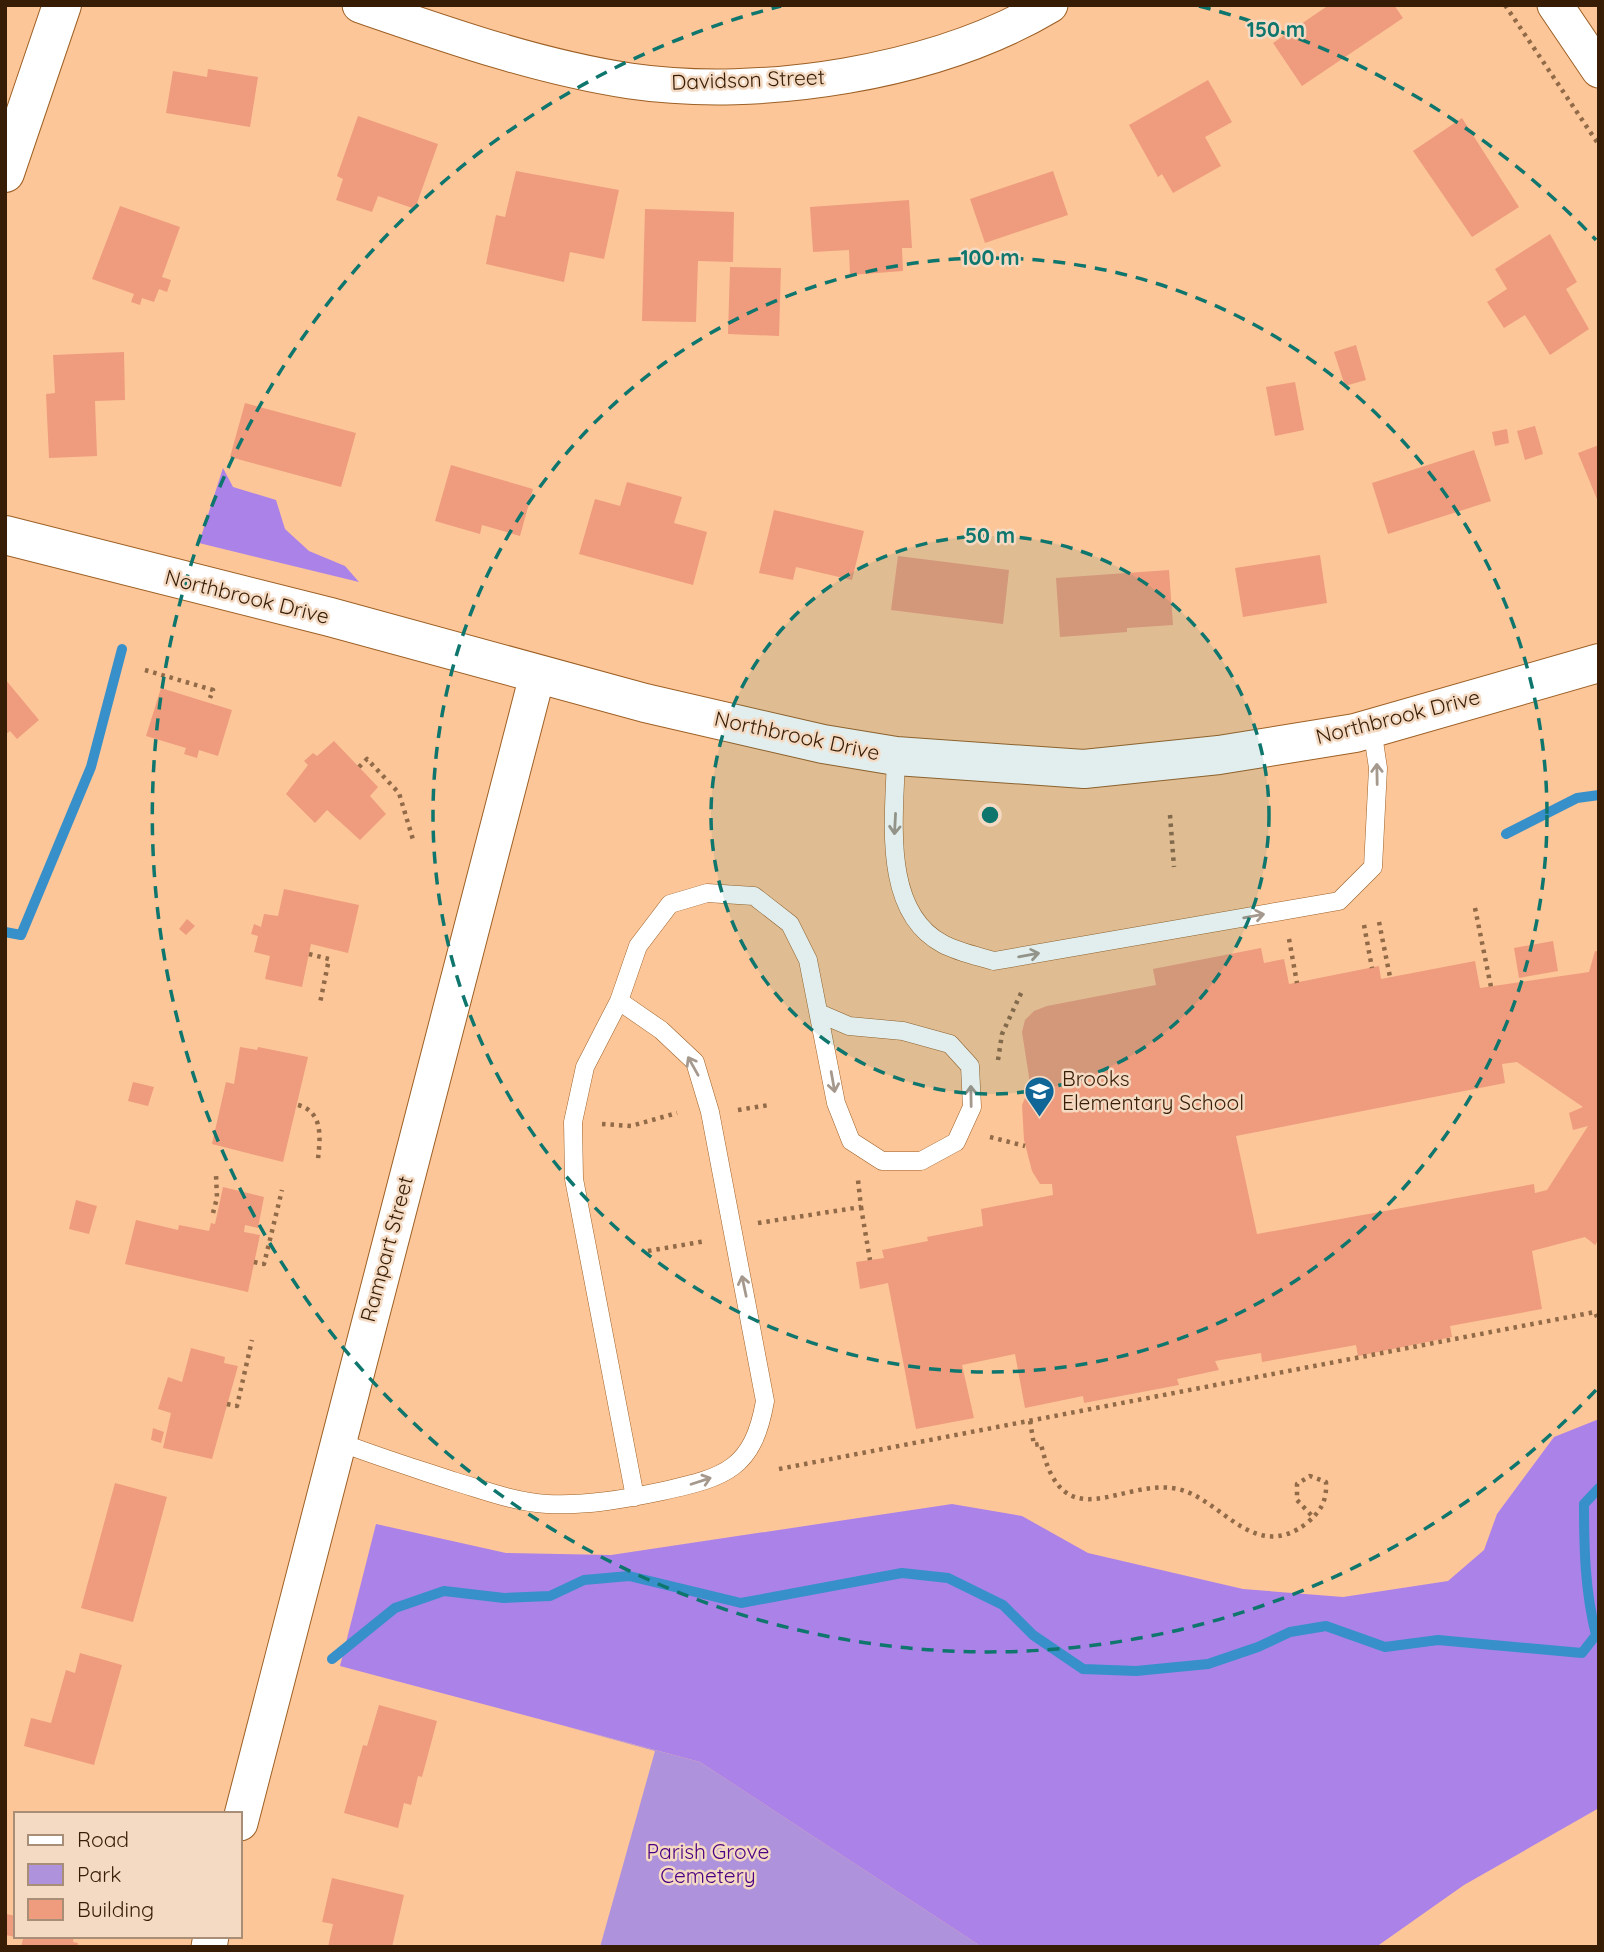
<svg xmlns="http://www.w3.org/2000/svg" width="1604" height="1952" font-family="Quicksand,sans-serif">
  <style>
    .green { fill: #ae92dc }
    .forest { fill: #ab82e8 }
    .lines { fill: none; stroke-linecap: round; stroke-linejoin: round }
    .stream { stroke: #3790c9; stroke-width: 10 }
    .building { fill: #ee9c7d; fill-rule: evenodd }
    .service-casing { stroke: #9d6025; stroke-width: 19 }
    .minor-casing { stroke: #9d6025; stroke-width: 37 }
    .tertiary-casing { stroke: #9d6025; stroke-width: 40 }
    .path { stroke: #916a48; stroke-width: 4.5; stroke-dasharray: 3.5 5; stroke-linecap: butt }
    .service { stroke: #fff; stroke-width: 18 }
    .minor { stroke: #fff; stroke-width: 35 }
    .tertiary { stroke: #fff; stroke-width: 38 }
    .oneway { stroke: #a5998e }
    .ring { fill: none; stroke: #0f766e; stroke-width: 3.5; stroke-dasharray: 12 9 }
    .labels { text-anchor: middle; stroke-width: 5; stroke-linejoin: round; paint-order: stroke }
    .street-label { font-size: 21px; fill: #371d05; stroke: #f5dac3 }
    .poi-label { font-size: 21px; fill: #371d05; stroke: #f5dac3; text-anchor: start }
    .park-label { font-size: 21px; fill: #4a0183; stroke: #f5dac3 }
    .centre { fill: #0f766e; stroke: #f5dac3; stroke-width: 3.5 }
    .ring-label { font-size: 21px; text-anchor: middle; font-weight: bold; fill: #0f766e; stroke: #f5dac3; stroke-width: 5; stroke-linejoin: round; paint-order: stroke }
  </style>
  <rect width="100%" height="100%" fill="#fdc699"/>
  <path class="green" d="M553 1723 700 1762 982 1947H600L655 1751Z"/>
  <path class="forest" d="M223 468 233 487 276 500 285 529 309 551 345 566 359 582 199 543Z
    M1599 1419V1808L1464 1885 1376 1947H982L700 1762 340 1666 376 1524 506 1553 611 1555 952 1504 1022 1516 1088 1553 1243 1589 1343 1597 1448 1581 1484 1550 1497 1514 1554 1437Z"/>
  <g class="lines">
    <path class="stream" d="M1506 834 1577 798 1599 795
      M5 932 21 935 91 767 122 649
      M332 1659 395 1608 444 1591 504 1598 550 1596 584 1580 629 1576 741 1603 902 1573 948 1578 1003 1605 1033 1635 1083 1669 1136 1671 1208 1664 1258 1647 1290 1632 1326 1626 1385 1647 1438 1640 1582 1653 1596 1635C1585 1591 1584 1549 1584 1504L1599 1488"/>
  </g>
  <path class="building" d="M1329 5H1394L1403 18 1302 86 1273 43Z
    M208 69 258 77 250 127 166 113 173 71 207 77Z
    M1208 80 1232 122 1205 137 1221 166 1173 193 1162 174 1158 177 1129 125Z
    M358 116 438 144 415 209 378 196 372 212 336 200 343 179 337 176Z
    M1462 118 1519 207 1472 237 1413 151Z
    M516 171 619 190 604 259 570 252 564 282 486 264 496 215 505 217Z
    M1053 171 1068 215 985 243 970 199Z
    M909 200 912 248H902L903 271 850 275 849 250 813 252 810 207Z
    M120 206 180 227 162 277 171 280 167 292 159 289 154 302 142 298 140 305 131 302 134 294 92 279Z
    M645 209 734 212 733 262 698 261 696 322 642 321Z
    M1550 234 1577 282 1566 289 1589 329 1550 355 1525 315 1504 328 1487 302 1507 289 1495 269Z
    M730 267 781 268 779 336 728 334Z
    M1356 345 1366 380 1345 386 1334 352Z
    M124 352 125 400 95 401 97 456 49 458 46 394 55 393 53 355Z
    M1295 382 1304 430 1275 436 1266 387Z
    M245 403 356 433 341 487 230 457Z
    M1535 426 1543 454 1525 460 1517 431Z
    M1507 429 1509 443 1495 446 1492 432Z
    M1599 445V504L1578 453Z
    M1474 450 1491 501 1388 534 1372 483Z
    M451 465 533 489 520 536 482 525 480 534 435 521Z
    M627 482 682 497 674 523 707 532 693 585 579 554 595 499 620 506Z
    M774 510 864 531 852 580 796 567 793 580 759 573Z
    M1320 555 1327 603 1243 617 1235 568Z
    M898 556 1009 570 1003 624 891 610Z
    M1169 570 1173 625 1127 628V632L1060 637 1056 578Z
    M5 679 39 720 17 739 10 731 5 735Z
    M161 688 232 710 218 756 199 750 197 758 184 754 186 748 146 736Z
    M334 741 378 787 370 796 386 814 360 840 327 810 315 823 286 794 308 765 304 761 313 753 317 756Z
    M284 889 359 905 348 953 311 944 302 987 265 979 270 956 254 952 258 936 251 934 254 924 261 927 264 914 278 916Z
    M187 919 195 926 186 935 179 929Z
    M1553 941 1558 971 1519 978 1514 948Z
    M1261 948 1264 963 1284 959 1289 984 1379 966 1381 979 1475 961 1480 988 1589 972 1595 951 1599 952V1239L1595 1245 1585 1237 1532 1251 1542 1309 1450 1326 1452 1337 1358 1356 1356 1345 1262 1362 1261 1353 1215 1361 1219 1370 1177 1379 1179 1385 1084 1403 1083 1396 1025 1408 1015 1354 962 1365 974 1418 916 1429 888 1283 860 1289 856 1262 884 1258 882 1250 928 1241 927 1237 983 1226 981 1209 1053 1195 1052 1184H1040L1032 1171 1024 1140 1022 1105 1025 1098 1032 1096 1022 1032 1025 1020 1034 1011 1047 1006 1156 985 1153 969ZM1517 1062 1583 1107 1569 1113 1573 1130 1588 1126 1547 1190 1535 1193 1534 1184 1257 1234 1236 1136 1505 1083 1502 1064Z
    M240 1047 257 1050 258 1047 308 1057 283 1162 212 1144 226 1082 234 1084Z
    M133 1082 154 1087 148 1106 128 1101Z
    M223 1187 264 1197 258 1228 245 1225 244 1232 260 1235 248 1292 125 1264 136 1220 178 1230 179 1225 209 1231 211 1223 215 1224Z
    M76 1200 97 1206 89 1234 69 1229Z
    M191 1348 225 1357 224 1363 238 1366 212 1459 163 1448 171 1413 158 1409 168 1377 182 1382Z
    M153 1428 164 1432 161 1443 151 1440Z
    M115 1483 167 1497 133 1622 81 1608Z
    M80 1653 122 1665 94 1765 24 1746 31 1718 51 1723 66 1670 75 1673Z
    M379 1705 437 1721 422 1777 418 1776 411 1805 404 1803 398 1828 344 1813 363 1745 367 1746Z
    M332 1878 404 1895 392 1947H328L333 1924 322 1922Z
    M6 1914 16 1916V1937L5 1935Z
    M16 1936H74L73 1942 78 1943 77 1947H21L23 1939Z"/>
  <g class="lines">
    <defs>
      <path id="service" d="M896 756C895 814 880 911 943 944 958 952 977 956 994 961L1339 901 1373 867 1378 768 1372 728
        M337 1441C375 1456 414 1468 453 1481 484 1490 514 1502 547 1504 586 1506 625 1499 663 1491 726 1477 753 1469 765 1401L710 1112 695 1062 661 1030 619 1001
        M635 1497 574 1179 573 1122 585 1067 619 1001 638 946 670 904 707 893 754 896 790 924 808 960 836 1103 851 1141 882 1161H921L956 1142 972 1107 970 1066 950 1044 903 1031 849 1026 821 1014"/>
      <path id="minor" d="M360 5C447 35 538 67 630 81 761 100 936 73 1050 5
        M1555 5 1599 70
        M240 1823 537 676
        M209 1947 211 1936"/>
      <path id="tertiary" d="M5 173 62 5
        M5 535 330 617 645 703 823 744 896 756 1084 769 1219 755 1355 733 1599 663"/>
    </defs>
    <use href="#service" class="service-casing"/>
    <use href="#minor" class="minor-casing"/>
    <use href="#tertiary" class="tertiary-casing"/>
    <path class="path" d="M1505 5 1599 145
      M145 670 213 690 210 698
      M359 767 367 759 399 793 414 843
      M1170 815 1174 867
      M1475 908 1491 987
      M1379 922 1390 977
      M1364 925 1372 968
      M1289 939 1297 983
      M309 954 329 959 320 1003
      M998 1060 1002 1034 1023 989
      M298 1105C324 1112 320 1139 318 1159
      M738 1110 769 1105
      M602 1124 631 1126 677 1113
      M990 1137 1025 1146
      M861 1207 870 1260
      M213 1213 217 1198 216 1175
      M758 1223 861 1207 858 1180
      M648 1251 706 1241
      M254 1262 264 1264 282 1190
      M227 1404 237 1406 252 1340
      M1030 1421 1034 1445 1041 1444C1063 1542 1121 1477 1178 1489 1222 1499 1254 1564 1307 1523 1321 1511 1327 1501 1326 1482L1310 1476 1297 1484V1500L1313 1517
      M779 1469 1595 1312 1599 1322"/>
    <use href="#service" class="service"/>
    <use href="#minor" class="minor"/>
    <use href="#tertiary" class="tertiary"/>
  </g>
  <defs><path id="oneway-shaft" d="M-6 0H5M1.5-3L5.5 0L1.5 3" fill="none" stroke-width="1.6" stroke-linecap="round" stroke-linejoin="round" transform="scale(1.75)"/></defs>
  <g class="oneway">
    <use href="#oneway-shaft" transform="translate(1377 774) rotate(-91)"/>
    <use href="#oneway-shaft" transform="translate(895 824) rotate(93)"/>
    <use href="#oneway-shaft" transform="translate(1254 916) rotate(-10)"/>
    <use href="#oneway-shaft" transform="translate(1029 955) rotate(-10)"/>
    <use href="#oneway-shaft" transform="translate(693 1066) rotate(-119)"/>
    <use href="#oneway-shaft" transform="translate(833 1082) rotate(80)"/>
    <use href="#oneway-shaft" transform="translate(971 1096) rotate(-91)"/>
    <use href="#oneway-shaft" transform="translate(744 1286) rotate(-102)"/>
    <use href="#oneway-shaft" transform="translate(701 1481) rotate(-18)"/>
  </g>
  <circle cx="990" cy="815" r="279" fill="#0f766e" fill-opacity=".12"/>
  <g class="ring">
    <circle cx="990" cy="815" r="279"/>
    <circle cx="990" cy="815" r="557"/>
    <path d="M1596 1390A836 836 0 1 1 781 6M1199 6A836 836 0 0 1 1596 240"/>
  </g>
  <defs>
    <symbol id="school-pin" viewBox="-11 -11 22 30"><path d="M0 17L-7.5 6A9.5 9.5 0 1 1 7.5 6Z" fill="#0f6697" stroke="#f5dac3"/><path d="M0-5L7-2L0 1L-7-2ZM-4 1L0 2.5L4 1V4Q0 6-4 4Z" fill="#fff"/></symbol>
  </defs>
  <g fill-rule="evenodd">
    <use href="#school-pin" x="1022" y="1074" width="35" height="47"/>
  </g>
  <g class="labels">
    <g class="street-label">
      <text transform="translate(748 80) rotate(-2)" y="7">Davidson Street</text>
      <text transform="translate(247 597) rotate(14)" y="7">Northbrook Drive</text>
      <text transform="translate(1398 717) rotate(-14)" y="7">Northbrook Drive</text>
      <text transform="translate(797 736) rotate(12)" y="7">Northbrook Drive</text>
      <text transform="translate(387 1249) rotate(-75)" y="7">Rampart Street</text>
    </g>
    <g class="poi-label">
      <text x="1062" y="1086">Brooks<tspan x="1062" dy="24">Elementary School</tspan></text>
    </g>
    <g class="park-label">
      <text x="708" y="1859">Parish Grove<tspan x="708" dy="24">Cemetery</tspan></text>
    </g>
  </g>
  <circle cx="990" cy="815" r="10" class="centre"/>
  <g class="ring-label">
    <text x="1276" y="37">150 m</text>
    <text x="990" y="265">100 m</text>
    <text x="990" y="543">50 m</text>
  </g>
  <rect width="1604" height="1952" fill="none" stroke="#371d05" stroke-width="14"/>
  <rect x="14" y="1812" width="228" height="126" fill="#f5dac3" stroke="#a98e77" stroke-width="2"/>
  <rect x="28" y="1835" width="35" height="10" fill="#ffffff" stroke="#a98e77" stroke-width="2"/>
  <text x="77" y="1847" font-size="21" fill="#371d05">Road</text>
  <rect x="28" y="1864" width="35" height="21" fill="#ae92dc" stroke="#a98e77" stroke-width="2"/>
  <text x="77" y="1882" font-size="21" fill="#371d05">Park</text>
  <rect x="28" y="1899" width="35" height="21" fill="#ee9c7d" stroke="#a98e77" stroke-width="2"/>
  <text x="77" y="1917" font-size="21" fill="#371d05">Building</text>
</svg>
